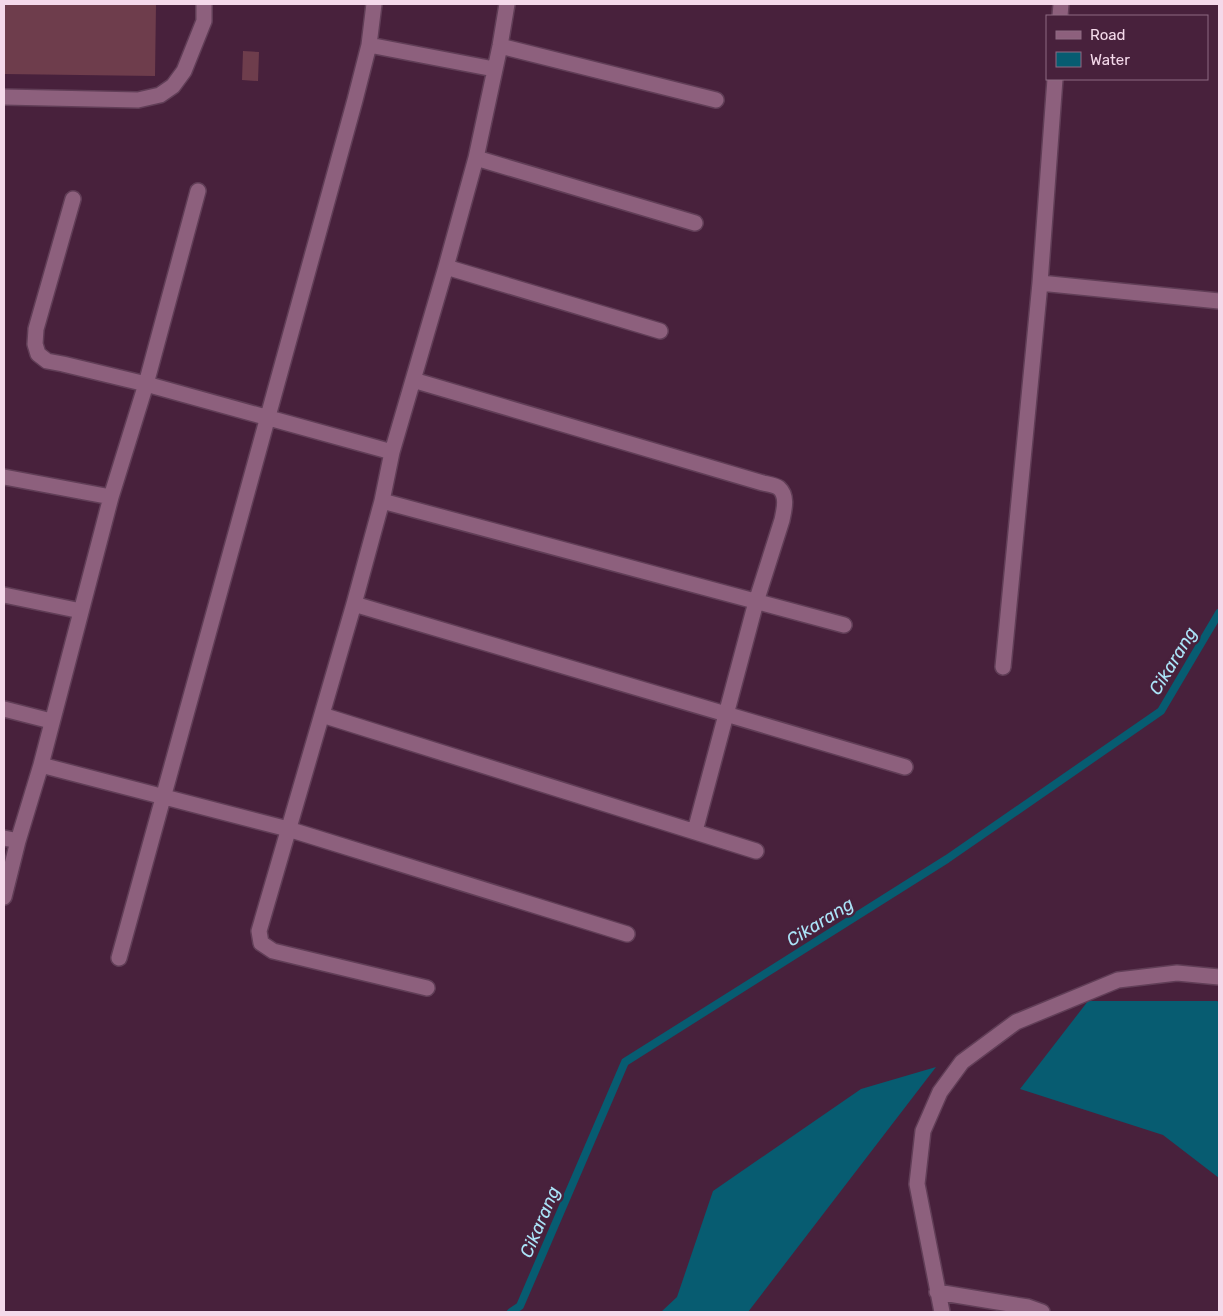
<svg xmlns="http://www.w3.org/2000/svg" width="1223" height="1316" font-family="Rubik,sans-serif">
  <style>
    .water { fill: #075c71 }
    .lines { fill: none; stroke-linecap: round; stroke-linejoin: round }
    .stream { stroke: #075c71; stroke-width: 8 }
    .building { fill: #6e3d4c }
    .minor-casing { stroke: #613e57; stroke-width: 18 }
    .minor { stroke: #8d607d; stroke-width: 15 }
    .labels { text-anchor: middle; stroke-width: 5; stroke-linejoin: round; paint-order: stroke }
    .water-label { font-size: 18px; font-style: italic; fill: #abe4f8; stroke: #48213c }
  </style>
  <rect width="100%" height="100%" fill="#48213c"/>
  <path class="water" d="M1088 1001H1217L1219 1002V1178L1163 1135 1020 1089Z
    M936 1067 748 1312H661L677 1297 713 1191 861 1089Z"/>
  <g class="lines">
    <path class="stream" d="M511 1312 520 1306 625 1062 947 859 1161 711 1219 613"/>
  </g>
  <path class="building" d="M4 4H156L155 76 4 74Z
    M243 51 259 52 258 81 242 80Z"/>
  <g class="lines">
    <defs>
      <path id="minor" d="M1060 16 1061 4
        M369 45 494 69
        M500 46 716 100
        M1055 79 1040 283 1219 301
        M4 97 138 100 160 95 173 86 184 71 204 21V4
        M476 158 695 223
        M73 199 36 329 35 344 38 354 47 361 63 364 146 384 392 452
        M446 267 660 331
        M413 380 763 483C767 484 775 485 779 488 788 496 784 510 782 520L756 602 695 831
        M4 477 111 497
        M382 501 844 625
        M4 595 81 611
        M354 604 905 767
        M1003 667 1040 283
        M4 709 51 721
        M322 715 756 851
        M41 765 288 829 627 934
        M4 838 18 841
        M4 897 18 841 41 765 111 497 146 384 198 191
        M119 958 355 100 369 45 374 4
        M427 988 273 951 261 943 259 931 354 604 382 501 392 452 446 267 476 158 500 46 507 4
        M937 1292 1028 1307 1042 1312
        M942 1312 917 1184 923 1131 940 1092 962 1062 1016 1022 1118 980 1177 973 1219 977"/>
    </defs>
    <use href="#minor" class="minor-casing"/>
    <use href="#minor" class="minor"/>
  </g>
  <g class="labels">
    <g class="water-label">
      <text transform="translate(1173 661) rotate(-59)" y="6">Cikarang</text>
      <text transform="translate(820 922) rotate(-32)" y="6">Cikarang</text>
      <text transform="translate(540 1222) rotate(-67)" y="6">Cikarang</text>
    </g>
  </g>
  <rect width="1223" height="1316" fill="none" stroke="#f4d9ea" stroke-width="10"/>
  <rect x="1046" y="15" width="162" height="65" fill="#48213c" stroke="#8d6b82"/>
  <rect x="1056" y="31" width="25" height="8" fill="#8d607d" stroke="#8d6b82"/>
  <text x="1090" y="40" font-size="15" fill="#f4d9ea">Road</text>
  <rect x="1056" y="52" width="25" height="15" fill="#075c71" stroke="#8d6b82"/>
  <text x="1090" y="65" font-size="15" fill="#f4d9ea">Water</text>
</svg>
